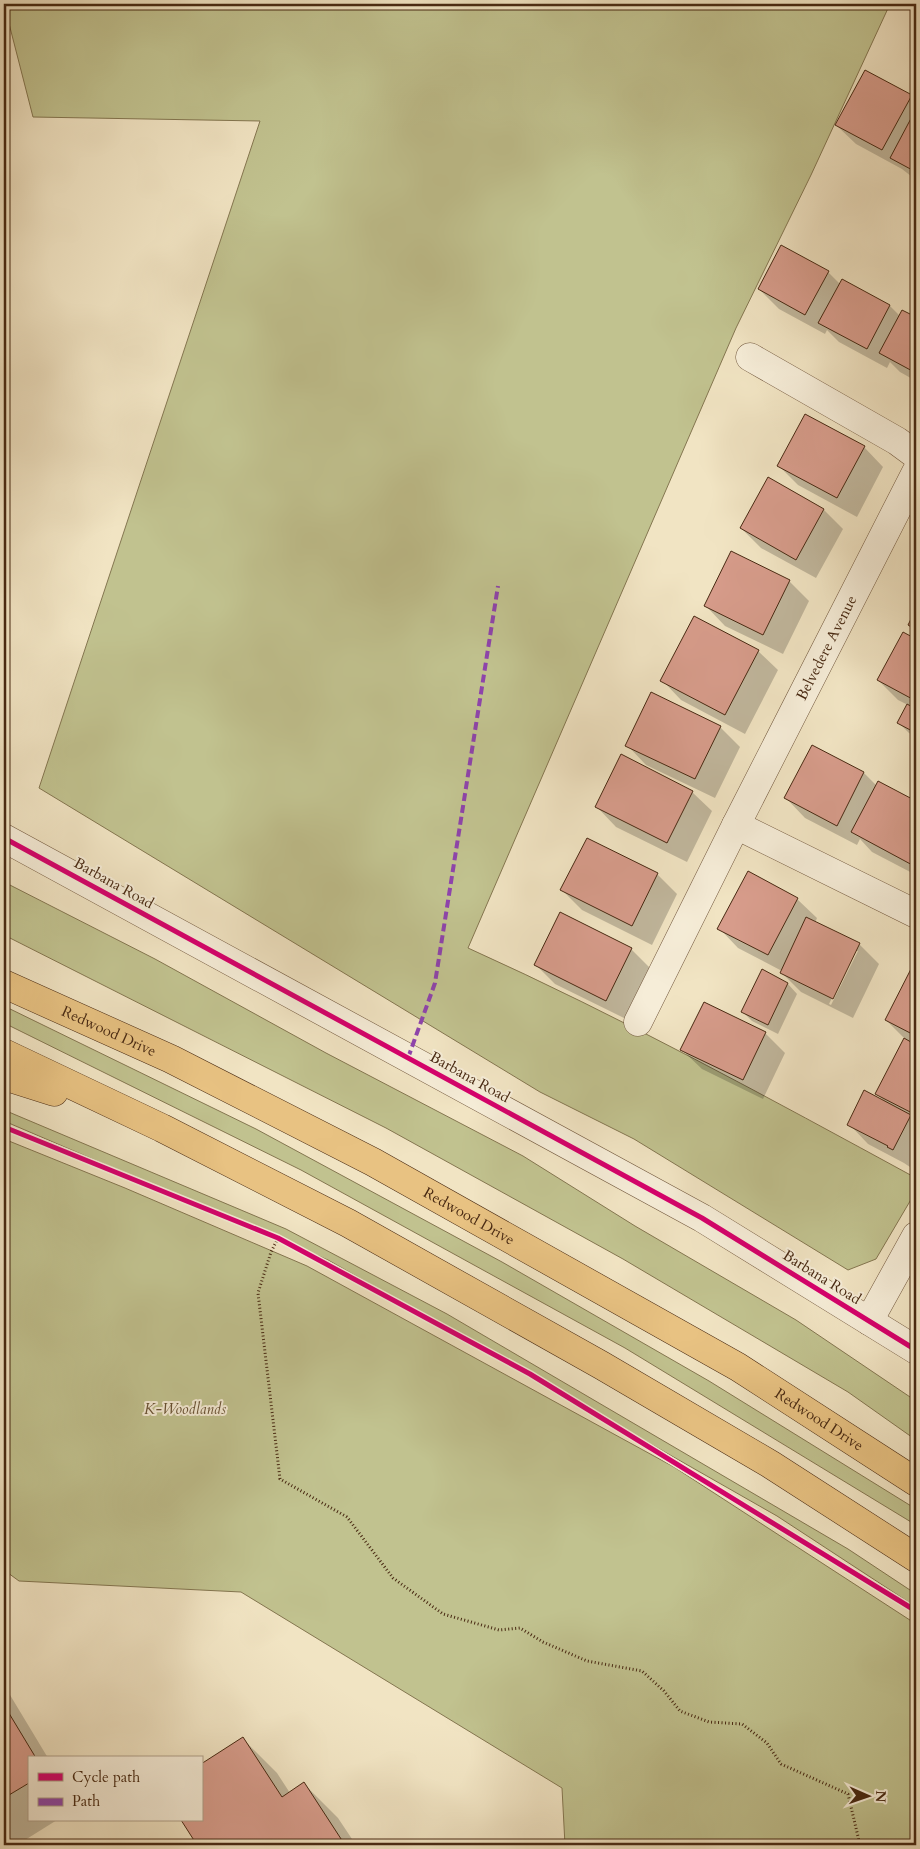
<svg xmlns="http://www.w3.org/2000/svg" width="920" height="1849" font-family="Cardo,serif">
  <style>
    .green { fill: #c1c28f; stroke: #847650 }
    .shadow { fill: #0003; fill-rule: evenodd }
    .building { fill: #d79c8b; stroke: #482912 }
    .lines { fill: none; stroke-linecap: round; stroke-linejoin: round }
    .street-casing { stroke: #72583e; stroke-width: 29 }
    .highway-casing { stroke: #482912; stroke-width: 29 }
    .path { stroke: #482912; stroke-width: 3; stroke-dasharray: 1 2.5; stroke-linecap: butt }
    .street { stroke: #f6edd8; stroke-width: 28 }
    .highway { stroke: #e8c282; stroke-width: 28 }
    .quiet { stroke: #8e44ad; stroke-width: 4; stroke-dasharray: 8 4; stroke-linecap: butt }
    .cycleway-casing { stroke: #f6edd8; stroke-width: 8 }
    .cycleway { stroke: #d6006c; stroke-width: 5 }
    .labels { text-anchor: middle; stroke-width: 4; stroke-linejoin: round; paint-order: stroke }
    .street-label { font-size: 15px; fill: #482912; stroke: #f6edd8 }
    .park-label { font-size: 15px; font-style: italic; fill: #664f31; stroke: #f6edd8 }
  </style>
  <rect width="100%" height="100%" fill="#f1e4c3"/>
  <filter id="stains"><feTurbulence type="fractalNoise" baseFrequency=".004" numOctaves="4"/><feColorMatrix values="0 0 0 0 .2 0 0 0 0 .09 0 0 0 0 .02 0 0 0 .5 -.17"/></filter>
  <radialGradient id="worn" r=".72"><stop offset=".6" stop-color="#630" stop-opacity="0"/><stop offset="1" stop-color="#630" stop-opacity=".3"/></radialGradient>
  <path class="green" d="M4 4H890L811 175 736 328 468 948C621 1017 769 1098 916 1178V1191L876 1259 848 1270 634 1139 540 1092 39 788 260 121 33 117Z
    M4 882 155 959 326 1053 523 1156 635 1226 796 1320 916 1401V1440L848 1392 623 1259 386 1128 4 935Z
    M4 1006 256 1129 502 1262 709 1381 916 1509V1525L625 1348 301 1170 4 1023Z
    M4 1110 286 1229 447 1314 848 1549 916 1594V1607L777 1516 328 1260 4 1121Z
    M4 1139 125 1188 307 1266 674 1467 916 1624V1845H565L562 1788 241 1592 19 1581 4 1570Z"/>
  <path class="shadow" d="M865 71 912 96 916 101V180L902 169 856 144 836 125Z
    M828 272 840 284 890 306 900 316 903 311 916 319V381L900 372 890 362 887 368 839 342 827 330 825 334 779 309 759 289Z
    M864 447 883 467 857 517 798 485 779 466Z
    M824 510 843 529 816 578 761 548 741 528Z
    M789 581 809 601 783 654 725 626 706 606Z
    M903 634 916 641V737L909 733 899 723 908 705 898 700 878 680Z
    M758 651 778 670 745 734 681 700 662 680Z
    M720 727 740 747 715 798 646 765 627 745Z
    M812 747 864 773 877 786 878 783 916 802V875L872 852 860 839 857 845 805 818 786 798Z
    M692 792 712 811 687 862 616 827 597 807Z
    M588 839 657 874 677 894 652 945 582 910 562 890Z
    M797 899 817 918 815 923 859 944 879 964 853 1018 801 992 781 972 782 971 738 948 719 928ZM855 951H858L831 1005 829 1004Z
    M631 949 651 969 626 1019 555 984 536 965Z
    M914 967 916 968V1162L913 1169 904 1163 868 1144 849 1124 885 1102 877 1094 905 1039 886 1020Z
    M788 984 797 994 778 1034 752 1021 742 1011Z
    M704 1003 766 1034 785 1053 763 1099 702 1069 682 1050Z
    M4 1685 48 1758H29V1820H57L17 1845H4Z
    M243 1739 277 1773 290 1793 304 1784 338 1818 356 1845H199L182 1820H201Z"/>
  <path class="building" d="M865 70 912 95 882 150 835 125Z
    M916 109V172L890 158Z
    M781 245 829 271 805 315 758 289Z
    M842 279 890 305 867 349 818 323Z
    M902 310 916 317V373L879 353Z
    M805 414 865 446 837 498 777 466Z
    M768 477 824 509 796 560 740 528Z
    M731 551 790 580 763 635 704 606Z
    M916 609V630L908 625Z
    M694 616 759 650 725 715 660 681Z
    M903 632 916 639V701L877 680Z
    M651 692 721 726 695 779 625 746Z
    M907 704 916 709V733L897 723Z
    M812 745 864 772 837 826 784 798Z
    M621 754 693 791 667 843 595 807Z
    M878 781 916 801V867L851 832Z
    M587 838 658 873 632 926 560 890Z
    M748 871 798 898 768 955 717 929Z
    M560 912 632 948 606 1001 534 965Z
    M806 917 860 943 833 999 780 973Z
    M913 965 916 966V1036L885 1020Z
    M762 969 788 983 768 1025 741 1012Z
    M704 1002 766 1032 743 1080 680 1050Z
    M904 1038 916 1045V1115L875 1094Z
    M864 1090 911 1115 893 1150 887 1147 888 1146 847 1125Z
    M4 1705 36 1758H29V1783L4 1798Z
    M243 1737 282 1797 304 1782 345 1845H197L181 1820H201V1764Z"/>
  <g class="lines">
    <defs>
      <g id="street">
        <path d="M750 357 897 441 916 455"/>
        <path d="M736 825 916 914"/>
        <path d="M4 838 702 1218 916 1350"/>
        <path id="s1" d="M638 1022 736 825 916 472"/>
        <path d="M869 1321 916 1236"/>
      </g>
      <g id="highway">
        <path id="s2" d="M4 984 171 1059 373 1162 738 1367 916 1482"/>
        <path d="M4 1053 162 1128 348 1223 601 1365 770 1464 916 1558"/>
        <path d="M4 1076 54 1092"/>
      </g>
    </defs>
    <use href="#street" class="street-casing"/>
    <use href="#highway" class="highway-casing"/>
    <path class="path" d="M278 1238 271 1252 258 1293 280 1479 347 1517 393 1578 443 1614 499 1630 520 1628 543 1642 587 1661 642 1671 664 1691 680 1711 709 1722 742 1724 767 1743 781 1764 848 1794 860 1845"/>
    <use href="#street" class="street"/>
    <use href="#highway" class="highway"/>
    <path class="quiet" d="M408 1058 435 983 498 586"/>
    <defs>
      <path id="cycleway" d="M4 838 702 1218 916 1350
        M4 1127 278 1238 530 1374 916 1611"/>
    </defs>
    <use href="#cycleway" class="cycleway-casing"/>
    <use href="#cycleway" class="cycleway"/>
  </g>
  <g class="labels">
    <g class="street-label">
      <text dy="5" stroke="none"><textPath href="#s1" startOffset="419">Belvedere Avenue</textPath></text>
      <text transform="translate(114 883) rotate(29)" y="5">Barbana Road</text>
      <text dy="5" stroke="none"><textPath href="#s2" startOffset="115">Redwood Drive</textPath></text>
      <text transform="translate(470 1077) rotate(29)" y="5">Barbana Road</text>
      <text dy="5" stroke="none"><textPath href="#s2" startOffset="520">Redwood Drive</textPath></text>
      <text transform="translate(822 1277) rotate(32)" y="5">Barbana Road</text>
      <text dy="5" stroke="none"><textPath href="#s2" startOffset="925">Redwood Drive</textPath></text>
    </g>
    <g class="park-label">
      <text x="185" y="1414">K-Woodlands</text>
    </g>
  </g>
  <rect width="920" height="1849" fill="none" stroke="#f1e4c3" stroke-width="20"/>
  <rect x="5" y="5" width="910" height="1839" fill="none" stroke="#482912" stroke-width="2.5"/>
  <rect x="10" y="10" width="900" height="1829" fill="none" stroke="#482912"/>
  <rect x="28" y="1756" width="175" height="65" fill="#f6edd8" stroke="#b09f89"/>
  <rect x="38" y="1773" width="25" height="8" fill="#d6006c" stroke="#b09f89"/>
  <text x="72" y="1782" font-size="15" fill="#482912">Cycle path</text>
  <rect x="38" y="1798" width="25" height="8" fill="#8e44ad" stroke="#b09f89"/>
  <text x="72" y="1806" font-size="15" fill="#482912">Path</text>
  <g transform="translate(868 1796) rotate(92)" stroke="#f6edd8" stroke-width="4" paint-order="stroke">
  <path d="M0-4L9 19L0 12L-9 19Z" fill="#482912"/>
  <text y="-8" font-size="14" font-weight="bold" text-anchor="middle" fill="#482912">N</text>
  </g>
  <rect width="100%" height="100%" filter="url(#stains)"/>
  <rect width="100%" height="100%" fill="url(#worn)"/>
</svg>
